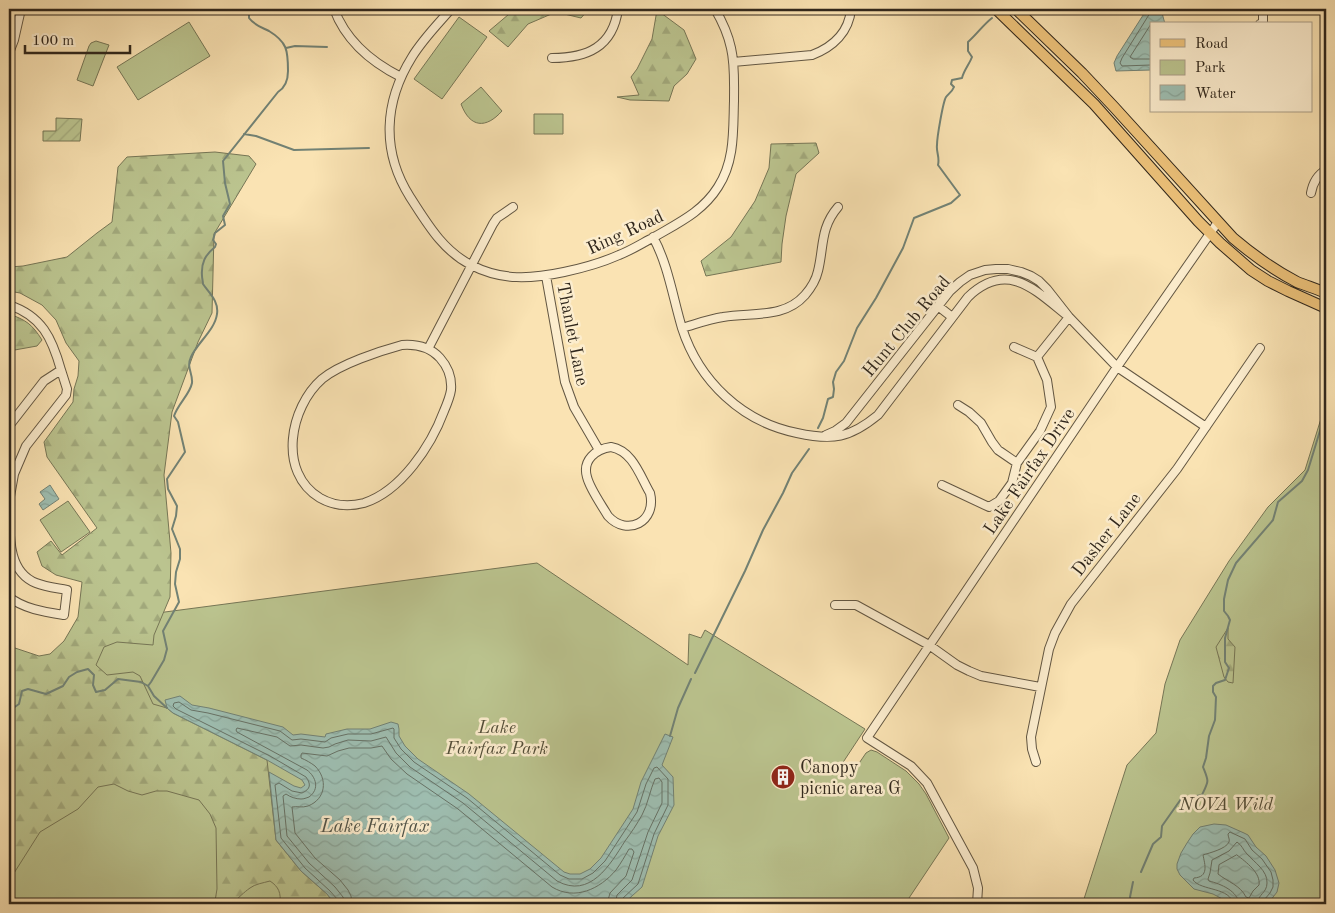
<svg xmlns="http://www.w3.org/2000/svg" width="1335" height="913" font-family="'Old Standard TT',serif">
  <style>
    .green { fill: #bbc48f; stroke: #767656 }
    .forest { fill: url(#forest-firs); stroke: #767656 }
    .garden { fill: url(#garden-furrows); stroke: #767656 }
    .water { fill: url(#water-waves); stroke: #728275 }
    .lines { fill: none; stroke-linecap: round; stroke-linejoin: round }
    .shore { stroke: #677266; stroke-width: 1 }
    .stream { stroke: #728275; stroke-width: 2 }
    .minor-casing { stroke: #625642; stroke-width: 10 }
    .major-casing { stroke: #30271c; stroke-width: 12 }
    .minor { stroke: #fcedce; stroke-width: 8 }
    .major { stroke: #edc27a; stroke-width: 10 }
    .labels { text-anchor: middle; stroke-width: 5; stroke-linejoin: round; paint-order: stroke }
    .street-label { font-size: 18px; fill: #30271c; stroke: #fcedce }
    .park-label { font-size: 18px; font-style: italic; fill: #534e39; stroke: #fcedce }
    .poi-label { font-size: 18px; fill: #30271c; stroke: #fcedce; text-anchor: start }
    .water-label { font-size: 19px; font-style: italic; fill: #515449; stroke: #fcedce }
  </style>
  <defs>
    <pattern id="forest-firs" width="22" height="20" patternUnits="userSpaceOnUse" patternTransform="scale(1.25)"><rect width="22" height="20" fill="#bbc48f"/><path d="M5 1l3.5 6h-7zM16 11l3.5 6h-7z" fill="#a1a87b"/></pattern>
    <pattern id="garden-furrows" width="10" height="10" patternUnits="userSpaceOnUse" patternTransform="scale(1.25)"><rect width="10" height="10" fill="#bbc48f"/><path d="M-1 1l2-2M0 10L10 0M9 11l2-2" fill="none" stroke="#a1a87b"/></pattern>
    <pattern id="water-waves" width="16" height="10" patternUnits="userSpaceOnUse" patternTransform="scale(1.25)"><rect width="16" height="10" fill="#9ebeb1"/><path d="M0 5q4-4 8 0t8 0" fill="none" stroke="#88a398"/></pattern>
  </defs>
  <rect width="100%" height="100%" fill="#fae3b3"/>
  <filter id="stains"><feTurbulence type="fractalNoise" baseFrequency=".004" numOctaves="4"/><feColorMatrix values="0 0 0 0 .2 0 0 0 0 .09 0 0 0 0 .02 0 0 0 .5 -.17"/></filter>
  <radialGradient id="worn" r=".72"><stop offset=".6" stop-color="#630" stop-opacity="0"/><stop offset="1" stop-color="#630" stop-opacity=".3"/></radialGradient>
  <path class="green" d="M459 17 487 37 442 99 414 79Z
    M189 22 210 56 138 100 117 67Z
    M96 41 109 45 93 86 77 80 89 46 91 43Z
    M481 87 502 111C486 129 470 128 461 104Z
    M534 114H563V134H534Z
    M1326 394V904H1088L1083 902 1127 765 1156 733 1165 684 1180 640 1229 561 1268 507 1305 470 1324 409Z
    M68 501 90 532 61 552 40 520Z
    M537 563 688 665 689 634 701 638 705 630 865 729 838 770 849 778 866 753 871 750 877 752 906 771 919 784 926 794 949 838 905 904H9V765L89 622Z"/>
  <path class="forest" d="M515 9H589L581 18 556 12 528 24 508 47 489 31Z
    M657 10 684 30 696 59 687 74 674 86 669 101 630 100 617 97 639 95 631 77 637 69 652 39Z
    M816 143 819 153 796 174 786 216 782 244 781 262 706 276 701 261 731 237 755 201 769 168 771 144Z
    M215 152 249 156 256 164 214 234 212 313 198 342 172 412 164 475 171 553 170 597 154 635 153 645 117 642 104 647 96 665 107 675 133 672 140 676 153 704 167 708 173 713 267 760 276 840 301 871 327 894 335 904H280C281 893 279 887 270 881 263 883 255 884 250 888 236 898 237 904 218 904L215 901 217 889 216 828 210 814 199 800 167 791H156L142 795 128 791 114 784 98 787 78 809 40 832 9 881V646L39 656 50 654 64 641 78 617 82 582 56 575 42 566 37 552 51 541 62 555 97 528 47 457 44 442 73 402 74 389 78 376 79 361 66 343 56 320 42 305 20 293 9 291V267L23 266 67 257 97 233 112 222 118 167 127 157Z
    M9 314C26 320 32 324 42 340L37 346 9 351Z
    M1228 628V639L1235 647 1233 683 1228 682 1224 677 1216 647Z"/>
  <path class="garden" d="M56 118 82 119 80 141H43V131H56Z"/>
  <path class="water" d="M1147 9H1161L1165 24H1151V70L1116 71 1114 63 1117 56Z
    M50 485 59 499 43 510 39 504 45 499 40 492Z
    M180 696 192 705 209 708 283 727 293 735 301 734 325 737 326 734 347 729H370L391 722 398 724 399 729V736L405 746 418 759 469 794 564 872 570 874H580L590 869 601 858 633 809 641 782 665 734 673 737 662 765 673 777 674 805 658 836 642 887 623 904H335L327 894 301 871 276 840 269 772 294 786 301 788 305 785 302 780 267 760 173 713 167 708 165 700Z
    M1214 824 1226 825 1244 833 1248 835 1256 847 1266 856 1275 870 1279 883 1277 892 1270 901 1264 904H1232L1213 894 1194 889 1180 875 1177 869V864L1181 853 1187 843 1193 834 1200 827Z"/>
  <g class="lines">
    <path class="shore" d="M1150 9V13L1122 58 1120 63 1122 66 1151 65
      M1151 24 1130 57 1133 59H1151
      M1237 855C1246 862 1261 873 1259 885L1253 891 1249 898 1246 897C1240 885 1228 882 1218 874L1219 865Z
      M338 904V900L330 891 305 868 281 838 275 785 279 783 292 791 302 793C311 789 311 784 306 777L270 756 176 709 173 706 174 703 179 702 191 710 208 713 280 731 292 740 301 739 325 742 331 738 348 734H371L393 728 394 729V738L401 749 414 762 467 798 560 875 569 879H582L593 873 605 861 637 812 646 784 654 768 657 767 668 779V805L654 834 638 884 622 899 621 904
      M345 904 343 897 335 887 309 863 287 836 283 796 286 794C290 797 296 799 301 799 304 799 306 798 309 797 320 789 316 777 307 770L237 732 236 730 237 728 277 737 290 746 301 745 323 748 329 747 335 744 348 740 371 741 386 737 396 753 410 767 463 803 557 881C590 899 610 865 625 841 631 833 637 824 642 815 648 804 650 790 655 779L659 778 662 782V803L648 832 632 880 617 895 615 904
      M352 904 351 896 348 890 340 880 315 858 295 833 292 807C297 806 302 808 308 806 326 799 328 779 315 766 311 763 306 760 301 758V755L302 753 327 756 338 751 349 748H371L382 746 391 759 407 774 458 809 552 887C575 901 600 889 616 870 621 863 625 856 629 849H632L634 852 626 876 610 893 607 904
      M1233 904C1231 887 1201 891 1193 880L1194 878C1209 877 1205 865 1203 855 1209 853 1226 849 1229 842 1230 839 1228 837 1228 834L1230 832 1245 839 1252 850 1262 859 1271 872 1273 880V887L1270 893 1264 900 1263 904
      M1239 904C1238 891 1221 884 1209 881L1208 879 1210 873 1212 860 1229 851 1237 842C1242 845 1243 850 1247 854 1254 862 1268 871 1267 883 1267 893 1258 894 1257 904"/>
    <path class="stream" d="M286 48 295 46 327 47
      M244 134 256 136 294 150 369 148
      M818 428 823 418 828 399 833 397 834 389 833 382 836 372 844 361 857 328 876 298 903 248 914 218 951 203 960 195 938 165C940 157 936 152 937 145 937 137 943 102 946 97 949 93 952 92 954 87L951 84 952 80 962 78C964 70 969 65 972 57L968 51V42C977 34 983 25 992 18
      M695 673 745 571 763 530 783 493 792 473 809 449
      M148 686 151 682 164 660 167 649 163 631 179 602 175 584 176 572 180 559V549L172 529 176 516 177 506 168 489 167 479 185 452 178 422 174 416C178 404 190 394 192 383 193 373 186 368 191 357 197 343 215 330 217 314 219 301 209 293 203 284 203 282 202 278 202 276 201 263 205 255 215 247L216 244 213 240 215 233 225 225 223 216 230 204 225 183 223 161 278 92C286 87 288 80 288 71 288 50 287 42 269 31 261 27 254 25 249 18V9
      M9 711 19 704 22 691 28 689 46 694 63 686 69 677 77 672 88 669 94 675 93 685 96 692 105 690 118 679 141 682 148 686 154 696 167 708
      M670 736 678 708 691 679
      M1141 872 1153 844 1161 837 1162 826 1181 799 1202 795C1209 780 1209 782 1203 767L1206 758 1209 736 1215 720 1216 697 1213 692V686L1216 683 1225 680 1229 668 1225 662V638L1230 620 1228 616 1224 611V599L1228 580 1236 563 1273 520 1278 502 1302 481 1308 470 1326 411
      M1132 904 1130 897 1133 882"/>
    <defs>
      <path id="minor" d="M334 9C346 41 371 62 401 77
        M451 9C438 24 423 39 412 57 384 102 381 151 410 197 427 223 442 250 471 265 502 281 531 279 564 272 583 268 601 263 619 255 632 250 644 242 656 236 680 222 703 211 718 187 735 161 733 130 734 101 734 83 735 65 731 48 728 34 722 21 715 9
        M1260 24H1263V9
        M9 53 14 40 21 9
        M552 58C587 58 613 47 618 9
        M733 62 812 55C833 47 849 32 851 9
        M1311 193C1313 182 1317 175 1326 170
        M653 237C668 264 673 298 682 328 699 381 742 422 797 433 833 441 850 438 878 415L968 297C1008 259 1036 291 1069 317
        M546 276 565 382 574 407 599 450
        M9 305C42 316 52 338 61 370
        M938 306 952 317
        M682 328C696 324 709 319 723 317 752 312 784 319 805 295 811 288 816 280 818 271 824 247 820 228 838 207
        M402 345C416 344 430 347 440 358 448 367 452 378 451 390 450 397 447 404 444 411 431 446 401 491 364 503 349 507 334 506 320 498 277 472 290 407 322 379 340 364 380 351 402 345Z
        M1014 347 1037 357
        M428 349 493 224 497 218 513 207
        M958 405 969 412 981 423 992 442 998 450 1017 463
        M9 426 44 381 61 370 67 389 66 395 26 446 14 474 9 502
        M826 435 835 431 846 423 950 291 960 282 970 275 985 270 996 269H1008L1021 272 1031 276 1039 281 1047 289 1069 317 1117 367 1206 427
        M611 447C633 451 640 476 650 493 657 522 627 537 608 516 601 504 590 489 587 477 582 460 596 449 611 447Z
        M942 485 989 507 999 501 1012 483 1017 463 1040 431 1051 407 1047 380 1037 357 1069 317
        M9 506C10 532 6 571 36 583 46 587 57 588 67 590L64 615C45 612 24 609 9 597
        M835 605H856L929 645 957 665 969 671 981 676 1040 687
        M1036 762 1032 749 1031 737 1049 649 1055 633 1071 604 1177 469 1260 348
        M977 904 978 888 973 868 927 783 911 766 867 738 1117 367 1218 222"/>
      <path id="major" d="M996 9 1094 104 1198 221 1220 243 1251 270 1268 281 1288 291 1326 308
        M1016 9 1082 73 1114 107 1233 238C1253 255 1274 270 1297 282 1307 286 1317 289 1326 293"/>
    </defs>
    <use href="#minor" class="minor-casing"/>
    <use href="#major" class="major-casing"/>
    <use href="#minor" class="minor"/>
    <use href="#major" class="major"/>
  </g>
  <defs>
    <symbol id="building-disc" viewBox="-11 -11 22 22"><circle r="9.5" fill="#8f2418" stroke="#fcedce"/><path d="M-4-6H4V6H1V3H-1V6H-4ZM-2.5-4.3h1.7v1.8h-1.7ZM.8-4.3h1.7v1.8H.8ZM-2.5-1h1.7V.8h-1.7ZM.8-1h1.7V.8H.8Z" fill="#fff"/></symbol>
  </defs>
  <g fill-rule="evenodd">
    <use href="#building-disc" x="769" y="763" width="28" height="28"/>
  </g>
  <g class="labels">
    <g class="street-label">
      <text transform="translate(625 232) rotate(-25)" y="6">Ring Road</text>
      <text transform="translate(906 326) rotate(-50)" y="6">Hunt Club Road</text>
      <text transform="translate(573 334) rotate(79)" y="6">Thanlet Lane</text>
      <text transform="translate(1029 471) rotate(-56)" y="6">Lake Fairfax Drive</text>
      <text transform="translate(1106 534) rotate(-52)" y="6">Dasher Lane</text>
    </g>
    <g class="park-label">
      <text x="497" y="733">Lake<tspan x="497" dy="21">Fairfax Park</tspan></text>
      <text x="1226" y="810">NOVA Wild</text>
    </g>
    <g class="poi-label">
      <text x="800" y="773">Canopy<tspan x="800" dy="21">picnic area G</tspan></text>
    </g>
    <g class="water-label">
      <text x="375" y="832">Lake Fairfax</text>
    </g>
  </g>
  <rect width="1335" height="913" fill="none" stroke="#fae3b3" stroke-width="30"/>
  <rect x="10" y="10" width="1315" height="893" fill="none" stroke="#30271c" stroke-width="2.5"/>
  <rect x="15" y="15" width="1305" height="883" fill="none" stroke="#30271c"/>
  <rect x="1150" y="22" width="162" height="90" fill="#fcedce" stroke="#aa9e87"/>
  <rect x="1160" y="39" width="25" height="8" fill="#edc27a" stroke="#aa9e87"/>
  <text x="1195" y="48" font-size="15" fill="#30271c">Road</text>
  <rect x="1160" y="60" width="25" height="15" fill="#bbc48f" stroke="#aa9e87"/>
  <text x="1195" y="72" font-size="15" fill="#30271c">Park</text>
  <rect x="1160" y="85" width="25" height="15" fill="url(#water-waves)" stroke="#aa9e87"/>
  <text x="1195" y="98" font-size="15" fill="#30271c">Water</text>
  <path d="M25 45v8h105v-8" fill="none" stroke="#30271c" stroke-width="2.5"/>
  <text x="32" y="45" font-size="15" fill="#30271c" stroke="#fcedce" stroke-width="4" paint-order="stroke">100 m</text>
  <rect width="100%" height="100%" filter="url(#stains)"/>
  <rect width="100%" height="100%" fill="url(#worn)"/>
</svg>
